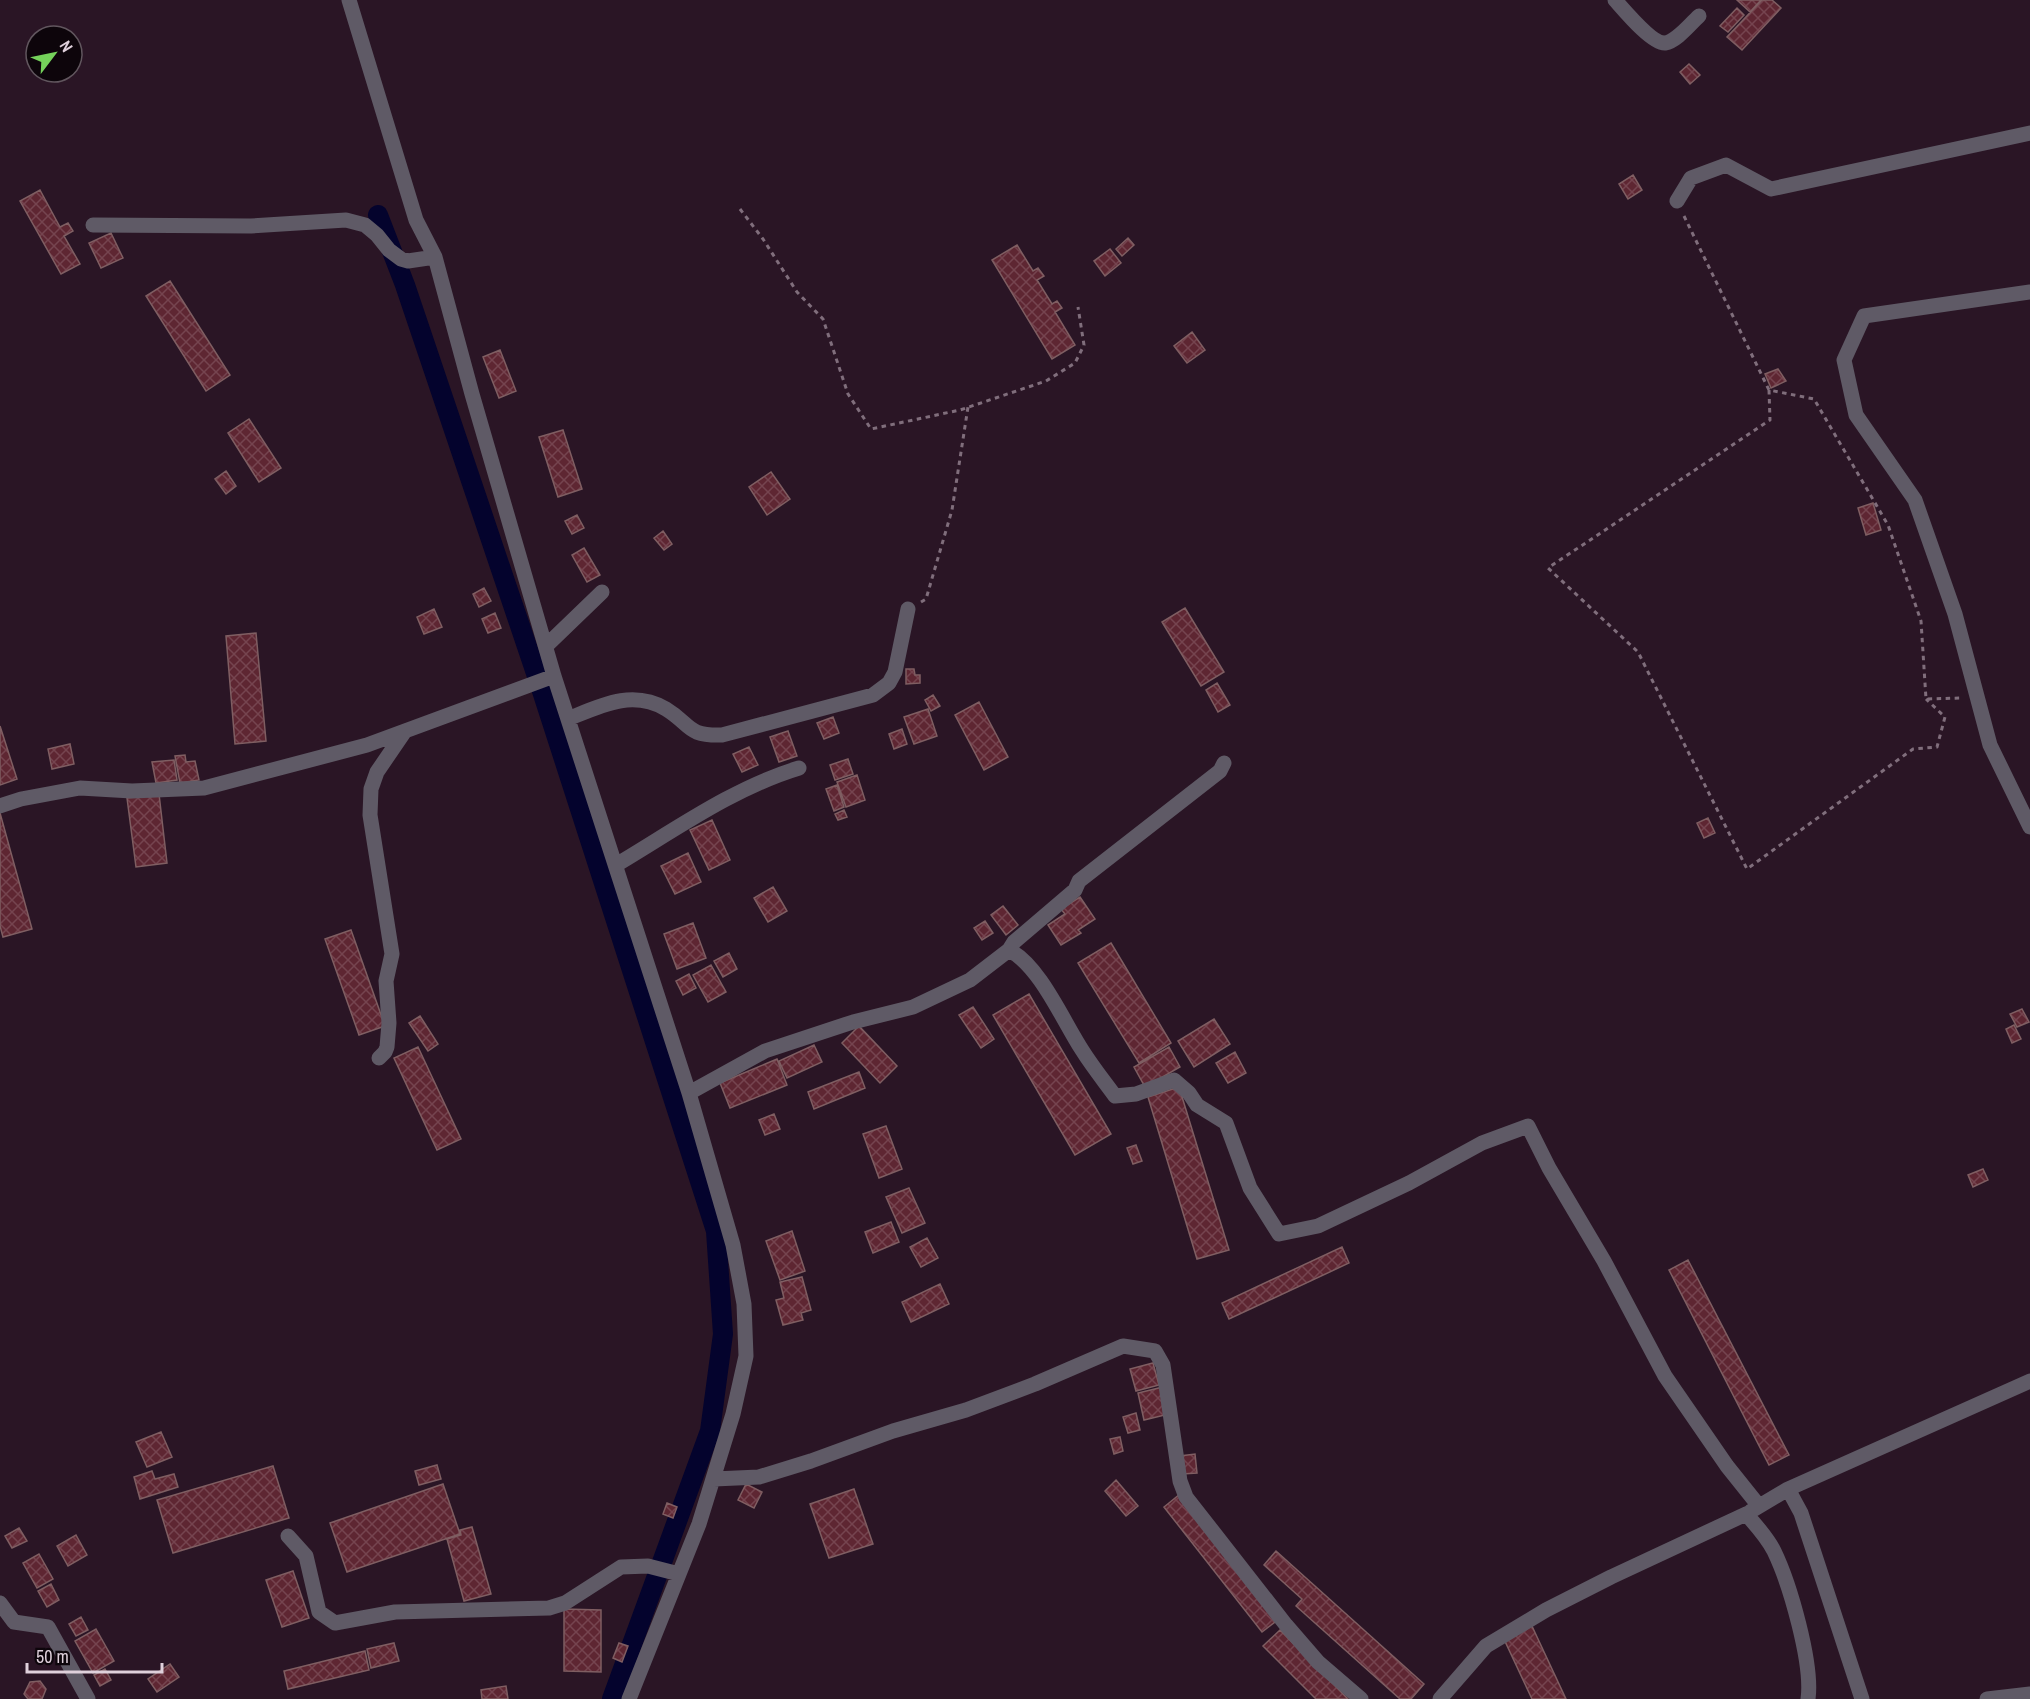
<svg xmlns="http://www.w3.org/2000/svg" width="2030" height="1699" font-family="'Archivo Narrow',sans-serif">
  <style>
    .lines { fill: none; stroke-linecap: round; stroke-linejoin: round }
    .canal { stroke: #04032d; stroke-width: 20 }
    .building { fill: url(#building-cross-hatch); stroke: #7f5e62; stroke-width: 1.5 }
    .path { stroke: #806e7c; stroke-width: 3; stroke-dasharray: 4.5 4.5; stroke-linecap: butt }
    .minor { stroke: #5f5a66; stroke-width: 15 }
  </style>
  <defs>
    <pattern id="building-cross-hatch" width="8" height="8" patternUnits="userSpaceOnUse" patternTransform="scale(1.5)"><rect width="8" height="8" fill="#5e2632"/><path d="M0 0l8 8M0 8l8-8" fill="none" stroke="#75444f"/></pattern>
  </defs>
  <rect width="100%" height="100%" fill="#2a1525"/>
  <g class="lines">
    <path class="canal" d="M378 215 405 285 542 691 716 1231 723 1334 710 1431 612 1699"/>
  </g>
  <path class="building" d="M1737 0H1761L1750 12Z
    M1762 0H1772L1781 8 1742 50 1727 37Z
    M1737 8 1744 15 1728 32 1720 26Z
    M1689 64 1700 75 1690 84 1680 72Z
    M1633 175 1642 190 1628 199 1619 184Z
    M40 190 60 227 68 223 73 231 64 236 80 264 61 274 20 201Z
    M111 233 123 258 101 268 89 243Z
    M1128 238 1134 245 1122 256 1116 249Z
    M1017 245 1033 271 1038 268 1044 276 1037 280 1052 304 1057 301 1062 308 1055 312 1075 345 1052 359 992 260Z
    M1110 249 1121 263 1105 276 1094 261Z
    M170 281 230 375 206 391 146 296Z
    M1192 332 1205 350 1187 363 1174 346Z
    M500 350 516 391 499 398 483 357Z
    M1778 369 1786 381 1771 388 1765 374Z
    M249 419 281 468 259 482 228 433Z
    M563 430 582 489 558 497 539 437Z
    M226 471 236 486 226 494 215 479Z
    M771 472 790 499 767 515 749 487Z
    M1873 503 1881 530 1866 535 1858 508Z
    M577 515 584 528 572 534 565 521Z
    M663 531 672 544 664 550 654 538Z
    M584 548 600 575 587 582 572 555Z
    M484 588 491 601 479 607 473 594Z
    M1185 608 1224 672 1201 686 1162 622Z
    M434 609 442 627 424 634 417 617Z
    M495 613 501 628 488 633 482 619Z
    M256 633 266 741 235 744 226 636Z
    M906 669H914L915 675H920V683L906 684Z
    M1217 683 1230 705 1218 712 1206 690Z
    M933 695 940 706 931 711 925 700Z
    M979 702 1008 757 984 770 955 715Z
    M928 709 937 736 914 744 904 717Z
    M833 717 839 733 824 739 817 723Z
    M0 726 17 779 0 785Z
    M902 729 907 744 894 749 889 734Z
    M788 731 797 756 779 762 770 737Z
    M70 744 74 764 52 769 48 749Z
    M749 747 758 765 742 772 733 754Z
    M185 755 186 762 195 761 199 780 180 783 175 756Z
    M848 759 853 774 835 780 830 765Z
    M174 760 177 780 156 783 152 762Z
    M857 775 865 800 846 807 837 782Z
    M837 785 844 807 834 811 826 789Z
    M159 794 167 863 136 867 127 798Z
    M844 810 847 817 838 820 835 814Z
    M0 813 32 929 3 937 0 926Z
    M1708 818 1715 833 1704 838 1697 823Z
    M712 820 730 860 709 870 690 830Z
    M688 853 701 882 675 894 661 866Z
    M773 887 787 911 768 922 754 898Z
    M1080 897 1095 919 1078 930 1081 933 1061 945 1048 925 1065 914 1061 909Z
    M1003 906 1018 925 1006 935 991 915Z
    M985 921 993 933 982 940 974 928Z
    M693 923 706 958 677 969 664 934Z
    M351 930 385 1026 359 1035 325 939Z
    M1111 943 1171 1043 1139 1063 1078 963Z
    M729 953 737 969 723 977 714 961Z
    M711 965 726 992 708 1002 693 975Z
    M689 974 696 988 683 995 676 981Z
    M1029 994 1111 1134 1075 1155 993 1015Z
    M973 1007 994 1039 981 1048 959 1015Z
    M2022 1009 2029 1022 2017 1027 2010 1014Z
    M420 1016 438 1044 428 1051 409 1023Z
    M1214 1019 1230 1044 1194 1067 1178 1041Z
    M2014 1025 2021 1039 2012 1043 2006 1029Z
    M859 1026 897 1066 880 1083 842 1043Z
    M814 1045 822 1062 787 1078 779 1061Z
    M418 1047 461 1139 437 1150 394 1058Z
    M1169 1047 1180 1067 1145 1087 1134 1067Z
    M1235 1052 1246 1073 1228 1083 1216 1063Z
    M777 1059 787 1085 730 1108 720 1083Z
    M859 1072 865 1088 814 1109 808 1092Z
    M1179 1087 1229 1250 1197 1259 1148 1097Z
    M774 1114 780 1129 765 1135 759 1120Z
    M886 1126 902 1169 879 1178 863 1134Z
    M1136 1145 1142 1161 1133 1164 1127 1148Z
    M1983 1169 1988 1180 1973 1187 1968 1175Z
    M909 1188 925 1223 902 1233 886 1197Z
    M891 1222 899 1242 873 1253 865 1232Z
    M792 1231 805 1271 780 1280 766 1241Z
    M927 1238 938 1258 921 1267 910 1247Z
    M1342 1247 1349 1263 1229 1319 1222 1303Z
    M1688 1260 1789 1455 1769 1465 1669 1270Z
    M802 1277 811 1310 801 1313 803 1320 783 1325 776 1300 784 1298 780 1282Z
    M940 1284 949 1304 911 1322 902 1302Z
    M1153 1363 1159 1385 1136 1391 1130 1369Z
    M1163 1387 1169 1414 1144 1420 1138 1393Z
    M1136 1413 1140 1430 1128 1433 1123 1417Z
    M161 1432 172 1457 147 1467 136 1442Z
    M1120 1437 1123 1451 1114 1454 1110 1439Z
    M1195 1454 1197 1473 1182 1474 1180 1456Z
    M437 1465 441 1479 419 1485 415 1471Z
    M273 1466 289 1518 173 1553 157 1500Z
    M152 1471 155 1479 174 1474 178 1487 140 1499 134 1477Z
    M1116 1480 1138 1506 1126 1516 1105 1491Z
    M443 1484 460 1534 347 1572 330 1523Z
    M746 1484 762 1492 754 1508 738 1500Z
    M854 1489 873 1544 829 1558 810 1504Z
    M1180 1494 1279 1619 1262 1632 1164 1507Z
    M667 1503 677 1507 673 1518 663 1514Z
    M472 1527 491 1594 464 1601 447 1539 461 1535 460 1530Z
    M19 1528 27 1541 12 1548 5 1536Z
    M76 1535 87 1555 68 1566 57 1546Z
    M1276 1551 1424 1684 1411 1699H1400L1296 1606 1302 1599 1264 1565Z
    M39 1554 53 1579 37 1588 23 1563Z
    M293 1571 309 1618 282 1627 266 1580Z
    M51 1584 59 1600 47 1607 38 1591Z
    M564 1609 601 1610V1672L564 1671Z
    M81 1617 88 1630 76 1636 69 1624Z
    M1531 1624 1566 1699H1532L1503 1637Z
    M96 1629 114 1661 93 1673 75 1641Z
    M1280 1630 1348 1699H1316L1263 1646Z
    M394 1643 399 1661 371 1668 367 1649Z
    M619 1643 628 1646 622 1662 613 1658Z
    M365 1651 369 1670 288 1689 284 1671Z
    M170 1664 179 1677 157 1692 148 1679Z
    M105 1669 111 1680 100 1686 94 1675Z
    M40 1681 46 1689 42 1699H28L24 1694 30 1682Z
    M506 1686 508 1699H482L481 1690Z"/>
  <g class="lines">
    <path class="path" d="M740 209 763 239 797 292 823 319 848 394 871 429 960 410 1046 381 1075 363 1084 345 1078 307
      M1684 216 1769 390 1814 399 1888 525 1921 621 1926 699 1960 698
      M1769 390 1770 420 1548 568 1638 652 1747 869 1913 749 1937 747 1945 717 1926 699
      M921 602 926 599 952 510 968 407"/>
    <path class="minor" d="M349 0 416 220 435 257 472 394 554 676 689 1093 733 1245 744 1304 746 1356 733 1414 699 1524 629 1699
      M1615 0C1624 10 1652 44 1665 43 1677 41 1690 24 1699 16
      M1677 201 1691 178 1726 165 1771 189 2030 133
      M93 225 251 226 346 220 365 225 377 235 389 250 401 259 408 261 435 257
      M2030 292 1864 316 1844 360 1856 415 1915 500 1955 614 1990 745 2030 827
      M546 646 602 592
      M568 719C600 706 632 689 666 709 692 725 686 736 722 735L873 695 889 683 895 672 908 609
      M0 806 21 799 80 788 132 791 204 788 367 745 554 676
      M616 865C675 830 733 788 799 768
      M1009 950 1014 942 1075 890 1079 881 1220 771 1224 763
      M379 1058 385 1052 387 1047 389 1023 386 981 392 954 370 815 371 789 377 772 405 731
      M689 1093 765 1051 853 1022 913 1007 970 980 1009 950C1040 966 1063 1021 1082 1050 1092 1066 1104 1081 1115 1096L1136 1094 1174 1080 1189 1093 1197 1105 1226 1123 1250 1188 1279 1234 1318 1226 1409 1183 1482 1143 1528 1126 1549 1168 1604 1261 1665 1376 1727 1466 1759 1506
      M714 1479 759 1477 811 1461 893 1431 966 1410 1035 1384 1123 1346 1155 1351 1163 1365 1180 1481 1186 1497 1286 1625 1318 1662 1361 1699
      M1788 1489 1801 1513 1862 1699
      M1751 1511 1788 1489 2030 1381
      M288 1536 306 1556 319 1612 335 1623 395 1612 549 1608 565 1603 621 1567 648 1566 679 1574
      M0 1603 14 1622 48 1627 88 1699
      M1440 1699 1486 1646 1546 1610 1611 1577 1746 1514C1756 1525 1767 1537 1774 1551 1790 1584 1813 1664 1808 1699
      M1987 1699 2030 1694"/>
  </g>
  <g transform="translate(54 54) rotate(58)"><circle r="28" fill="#0d050b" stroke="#61565e" stroke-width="1.5"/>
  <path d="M0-4.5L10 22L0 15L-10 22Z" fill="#75d25b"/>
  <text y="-9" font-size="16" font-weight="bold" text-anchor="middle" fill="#dfd0db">N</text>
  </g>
  <path d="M27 1663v9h135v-9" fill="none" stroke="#dfd0db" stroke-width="3"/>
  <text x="36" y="1663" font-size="18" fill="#dfd0db" stroke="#0d050b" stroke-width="4.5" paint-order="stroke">50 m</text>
</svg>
